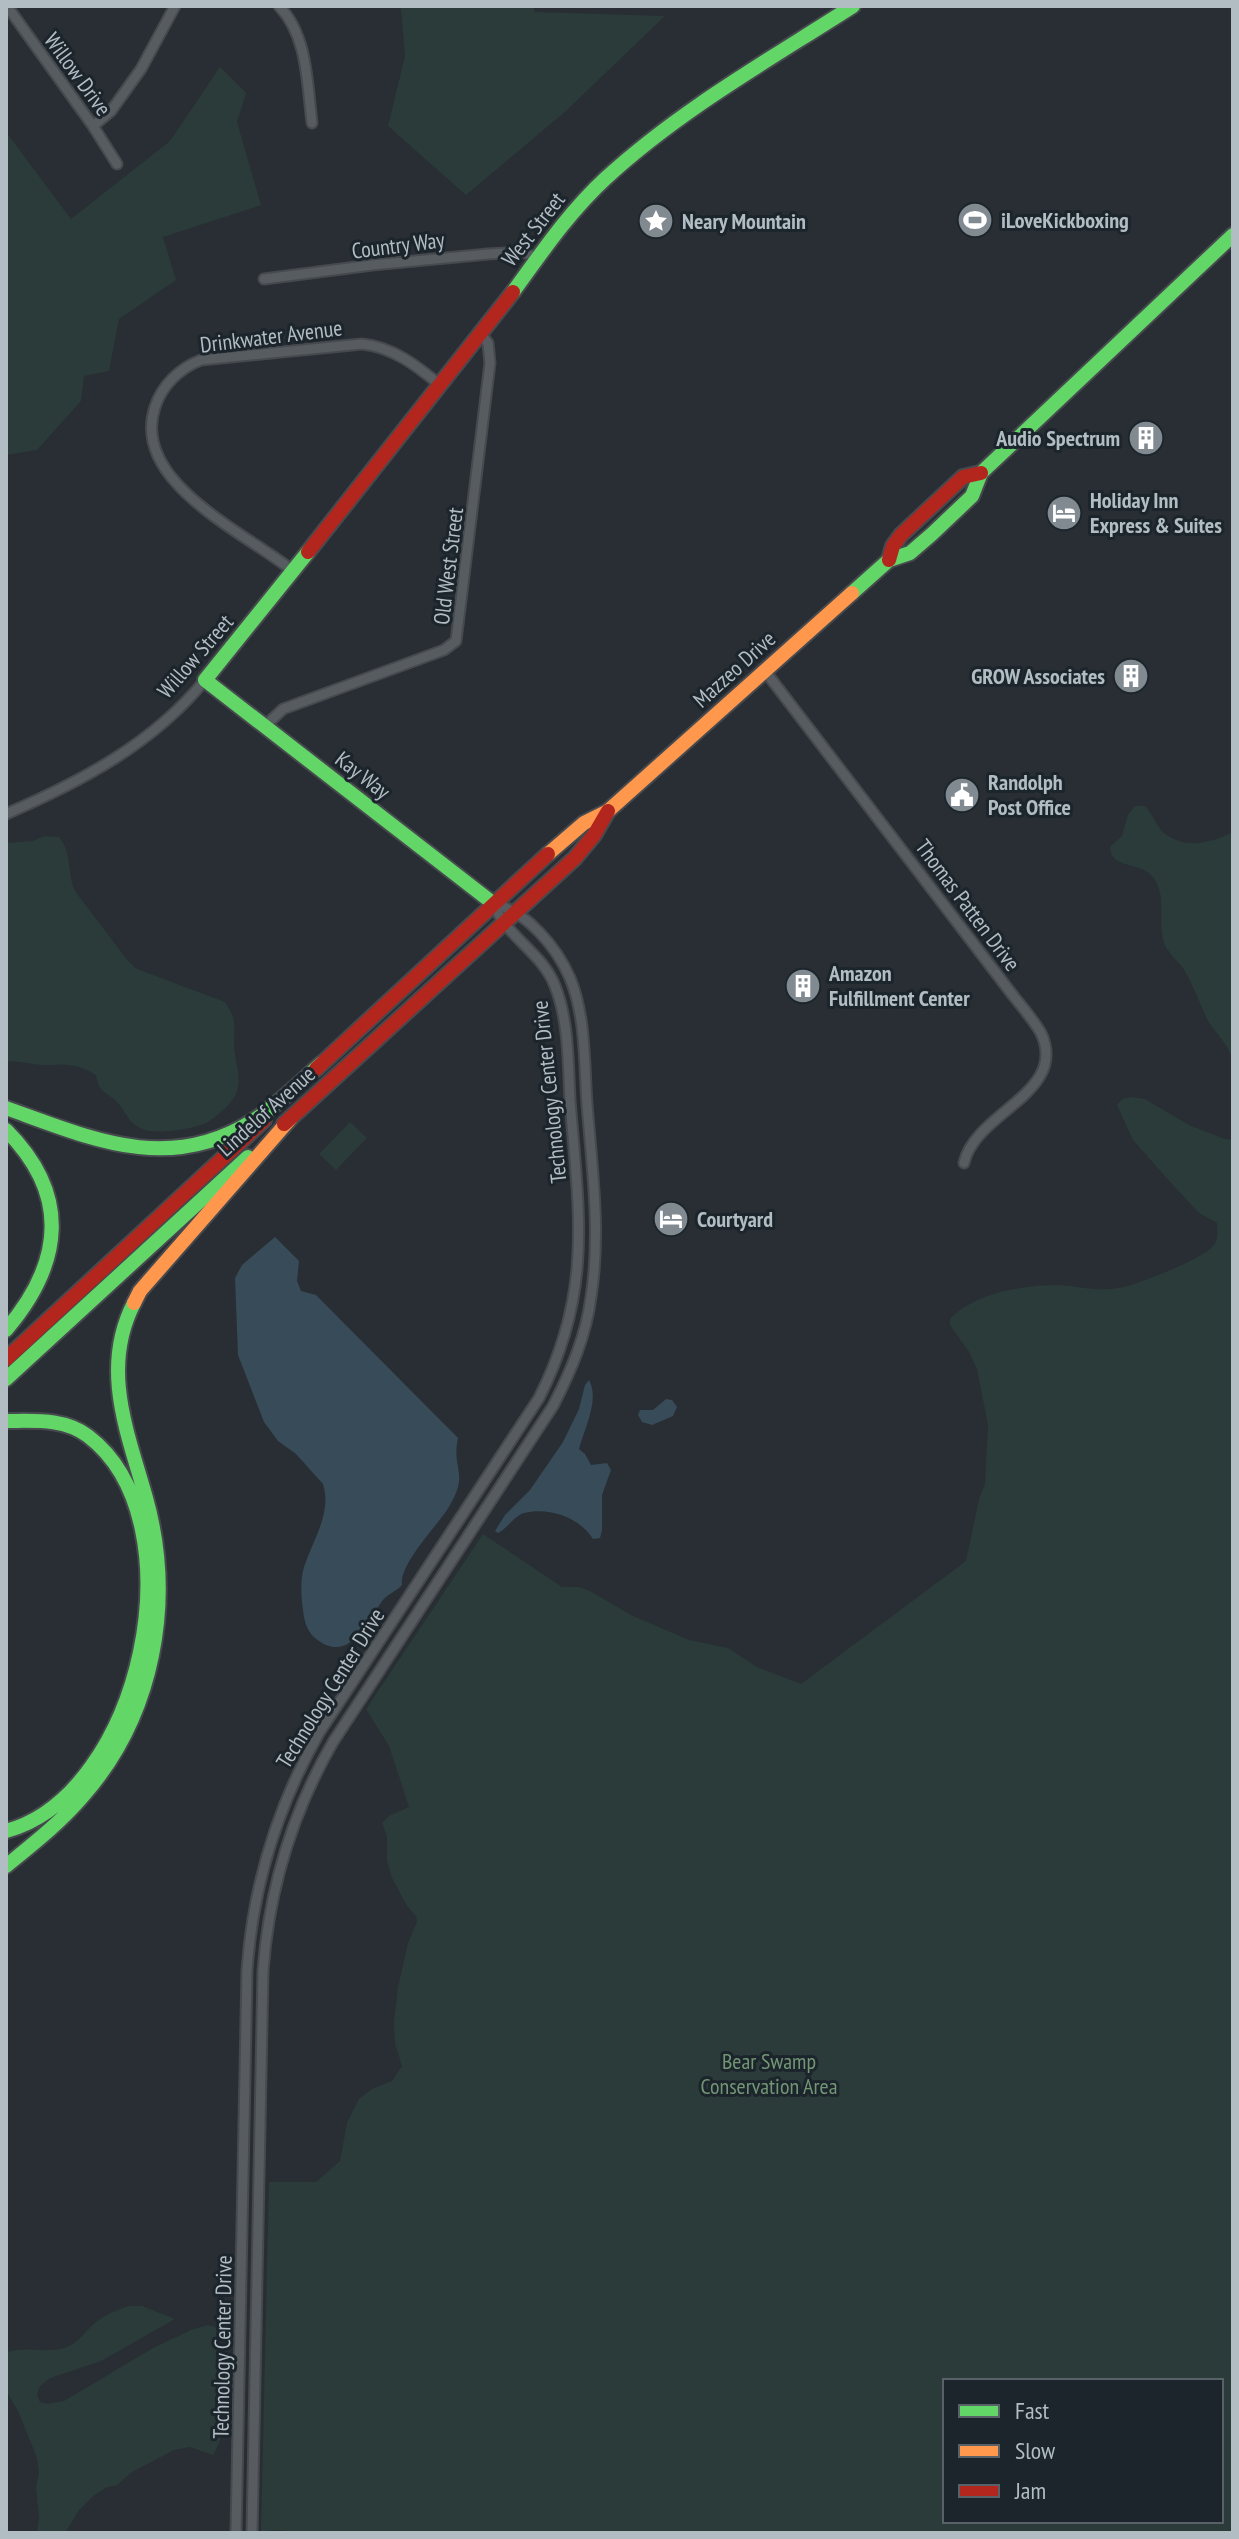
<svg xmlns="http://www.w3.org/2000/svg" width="1239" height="2539" font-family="'PT Sans Narrow',sans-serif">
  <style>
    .green { fill: #2a3b39; fill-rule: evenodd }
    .water { fill: #374b58 }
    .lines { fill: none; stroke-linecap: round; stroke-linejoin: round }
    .street-casing { stroke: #464a4e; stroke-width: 13 }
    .fast-casing { stroke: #464a4e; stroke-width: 18 }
    .slow-casing { stroke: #464a4e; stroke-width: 18 }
    .jam-casing { stroke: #464a4e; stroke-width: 18 }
    .street { stroke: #575c61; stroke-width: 9 }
    .fast { stroke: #63d668; stroke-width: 14 }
    .slow { stroke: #ff974d; stroke-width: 14 }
    .jam { stroke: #b3261e; stroke-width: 14 }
    .labels { text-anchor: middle; stroke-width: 6; stroke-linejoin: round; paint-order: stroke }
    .street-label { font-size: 22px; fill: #b2bcc3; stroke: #1c252c }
    .poi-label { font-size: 22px; font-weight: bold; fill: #b2bcc3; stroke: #1c252c; text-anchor: start }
    .park-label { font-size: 22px; fill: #739675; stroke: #1c252c }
  </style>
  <rect width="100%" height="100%" fill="#282e33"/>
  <path class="green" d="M398 6H533L535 12 665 16 566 111 466 195 388 126 405 56 401 9Z
    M220 67 246 93 237 122 261 205 163 237 176 280 119 319 109 371 84 376 81 401 37 450 6 455V132L71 219 170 141Z
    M1135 806H1145C1152 813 1157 827 1164 833 1186 850 1210 843 1233 832V1061C1227 1041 1216 1035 1207 1019 1199 1002 1193 984 1183 968 1176 959 1168 953 1164 943 1157 922 1168 894 1152 876 1141 862 1110 869 1110 847L1122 836 1128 815Z
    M45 836 59 837C72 852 67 873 75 891L128 961 137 969 225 1002C241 1025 231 1029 235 1054 237 1068 242 1083 235 1096 231 1104 215 1118 208 1122 195 1129 155 1135 142 1129 129 1124 126 1112 117 1102 105 1090 99 1094 96 1075 81 1066 69 1063 52 1065 37 1066 21 1061 6 1061V843L32 841Z
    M1131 1097 1145 1099 1189 1125 1225 1139 1233 1140V2533H310L275 2530 261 2532 269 2182H316L340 2161 347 2123 359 2099 372 2089 392 2081 402 2066 395 2044 394 2022 398 1987 408 1943 417 1922 416 1916 407 1906 392 1878 387 1860V1837L382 1823 389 1816 409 1807 389 1746 366 1709 483 1534 562 1587H579L590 1591 631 1615 689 1640 728 1648 757 1667 801 1684 966 1561 979 1499 985 1484 988 1425 977 1369 969 1352 950 1325V1319C975 1293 1023 1285 1058 1285 1079 1286 1097 1292 1119 1288 1136 1285 1203 1259 1213 1246 1219 1240 1217 1231 1217 1223L1199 1213 1172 1184 1133 1140 1117 1105 1122 1099ZM1221 2381V2521H945V2381Z
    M350 1122 367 1138 336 1170 319 1154Z
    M128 2306H142L175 2319 101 2361 50 2378 40 2386 37 2395 40 2402 47 2404 64 2401 153 2348 191 2330 208 2325 215 2327 219 2335C219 2365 222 2395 224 2425 224 2431 217 2450 213 2455L190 2447 174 2450 132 2472 117 2485 107 2487 93 2496 79 2510 65 2533H37L39 2518 36 2487 39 2473 37 2458 18 2411 6 2391V2353C24 2345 45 2354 64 2348 80 2344 86 2328 99 2320 108 2313 118 2310 128 2306Z"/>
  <path class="water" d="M275 1237 299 1261 297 1281 301 1291 316 1295 458 1438C451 1472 471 1472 447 1510 435 1528 399 1565 402 1585 397 1591 389 1593 383 1600 366 1622 349 1666 315 1638 307 1631 304 1621 303 1610 301 1596 300 1580 304 1567 313 1540 332 1513 323 1484L296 1454 278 1441 264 1422 238 1355 235 1278 242 1265Z
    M589 1380C600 1400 584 1429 579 1449L585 1454 591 1465 607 1463 611 1470 602 1495V1530L600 1538 593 1539C579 1517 549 1507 524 1513 514 1516 508 1528 498 1533L495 1531 505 1515 530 1490 563 1442 579 1409 585 1385Z
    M666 1399 672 1400 677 1407 673 1416 652 1425 642 1422 638 1415 640 1410H653Z"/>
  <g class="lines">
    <defs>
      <path id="street" d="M7 6 93 126 117 164
        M279 6C308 36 307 84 312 123
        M93 126 111 111 141 69 175 6
        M264 279 372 265 488 254 524 252 536 258
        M293 571C246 533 130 482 155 407 162 385 180 368 201 360L362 344C393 347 417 366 440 385
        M765 671 1015 998C1024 1009 1034 1021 1041 1033 1069 1093 975 1112 964 1163
        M265 726 283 709 444 650 456 641 490 363 488 343 481 334
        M6 814C80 782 153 744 205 680
        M236 2533 247 1970C253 1885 277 1807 319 1733L539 1398C593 1292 579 1214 570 1100 568 1063 569 1021 555 986 542 952 504 935 494 904
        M252 2533 263 1971C269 1889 292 1813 333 1742L553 1406C571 1371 586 1336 591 1297 601 1233 592 1168 587 1104 584 1062 586 1017 570 978 557 948 527 911 494 904"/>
      <path id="fast" d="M513 292C542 252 570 211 606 178 680 110 769 60 853 6
        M308 552 205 680 494 904
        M852 593 889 560 910 553 932 534 972 496 981 473 1233 235
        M6 1108C90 1138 167 1174 251 1122 277 1106 299 1083 322 1063
        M6 1130C71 1195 63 1263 6 1330
        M6 1379 248 1157
        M6 1421C34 1421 64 1418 88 1436 201 1522 141 1795 6 1831
        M6 1866C33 1844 60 1823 83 1796 154 1715 175 1601 146 1498 128 1433 100 1369 134 1303"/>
      <path id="slow" d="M548 854 584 823 608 811 852 593
        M134 1303 140 1291 291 1118"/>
      <path id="jam" d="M308 552 513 292
        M889 560 893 546 901 535 963 477 981 473
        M316 1069 548 854
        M284 1124 575 858 594 835 608 811
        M6 1359 264 1120"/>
    </defs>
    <use href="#street" class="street-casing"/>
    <use href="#fast" class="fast-casing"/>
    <use href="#slow" class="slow-casing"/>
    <use href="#jam" class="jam-casing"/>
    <use href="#street" class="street"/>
    <use href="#fast" class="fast"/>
    <use href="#slow" class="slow"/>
    <use href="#jam" class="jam"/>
  </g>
  <defs>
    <symbol id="stadium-disc" viewBox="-11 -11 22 22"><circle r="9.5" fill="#828a91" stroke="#1c252c"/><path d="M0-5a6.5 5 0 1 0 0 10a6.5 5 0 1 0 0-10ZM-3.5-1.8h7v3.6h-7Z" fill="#fff"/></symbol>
    <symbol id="sight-disc" viewBox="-11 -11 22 22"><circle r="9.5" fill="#828a91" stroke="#1c252c"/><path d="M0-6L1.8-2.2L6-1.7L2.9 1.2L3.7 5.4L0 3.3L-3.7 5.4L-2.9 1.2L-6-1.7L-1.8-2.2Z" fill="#fff"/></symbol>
    <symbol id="building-disc" viewBox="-11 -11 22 22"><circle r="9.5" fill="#828a91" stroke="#1c252c"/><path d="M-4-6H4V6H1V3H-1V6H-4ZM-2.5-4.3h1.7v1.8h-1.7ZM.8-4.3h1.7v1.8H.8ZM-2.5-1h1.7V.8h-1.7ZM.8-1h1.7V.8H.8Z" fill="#fff"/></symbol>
    <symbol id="hotel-disc" viewBox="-11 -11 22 22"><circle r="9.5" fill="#828a91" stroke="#1c252c"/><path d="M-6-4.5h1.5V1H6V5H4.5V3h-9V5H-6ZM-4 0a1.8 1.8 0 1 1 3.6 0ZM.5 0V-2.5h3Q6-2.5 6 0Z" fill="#fff"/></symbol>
    <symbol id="civic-disc" viewBox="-11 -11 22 22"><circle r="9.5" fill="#828a91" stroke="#1c252c"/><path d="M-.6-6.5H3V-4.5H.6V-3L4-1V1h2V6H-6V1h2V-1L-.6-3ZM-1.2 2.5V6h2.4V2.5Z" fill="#fff"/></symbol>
  </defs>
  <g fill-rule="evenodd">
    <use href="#stadium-disc" x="955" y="200" width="40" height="40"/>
    <use href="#sight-disc" x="636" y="201" width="40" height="40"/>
    <use href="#building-disc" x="1126" y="418" width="40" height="40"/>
    <use href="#hotel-disc" x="1044" y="493" width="40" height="40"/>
    <use href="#building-disc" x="1111" y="656" width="40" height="40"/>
    <use href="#civic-disc" x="942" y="775" width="40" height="40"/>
    <use href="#building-disc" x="783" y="966" width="40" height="40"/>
    <use href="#hotel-disc" x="651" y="1199" width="40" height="40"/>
  </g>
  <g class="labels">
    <g class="street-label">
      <text transform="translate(78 74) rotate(54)" y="8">Willow Drive</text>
      <text transform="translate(533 229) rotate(-52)" y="8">West Street</text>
      <text transform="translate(398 245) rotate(-7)" y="8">Country Way</text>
      <text transform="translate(271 336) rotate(-7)" y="8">Drinkwater Avenue</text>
      <text transform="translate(448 566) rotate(-83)" y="8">Old West Street</text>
      <text transform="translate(195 656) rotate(-49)" y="8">Willow Street</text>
      <text transform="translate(734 669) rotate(-42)" y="8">Mazzeo Drive</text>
      <text transform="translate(363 775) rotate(38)" y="8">Kay Way</text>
      <text transform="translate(968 905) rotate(53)" y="8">Thomas Patten Drive</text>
      <text transform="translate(549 1092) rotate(-96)" y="8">Technology Center Drive</text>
      <text transform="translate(266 1111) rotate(-42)" y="8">Lindelof Avenue</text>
      <text transform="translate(330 1688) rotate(-58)" y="8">Technology Center Drive</text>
      <text transform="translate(222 2347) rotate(-89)" y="8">Technology Center Drive</text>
    </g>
    <g class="poi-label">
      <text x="1001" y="228">iLoveKickboxing</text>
      <text x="682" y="229">Neary Mountain</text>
      <text x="1120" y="446" text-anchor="end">Audio Spectrum</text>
      <text x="1090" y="508">Holiday Inn<tspan x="1090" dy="25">Express &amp; Suites</tspan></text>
      <text x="1105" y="684" text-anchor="end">GROW Associates</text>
      <text x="988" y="790">Randolph<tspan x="988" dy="25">Post Office</tspan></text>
      <text x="829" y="981">Amazon<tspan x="829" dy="25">Fulfillment Center</tspan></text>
      <text x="697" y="1227">Courtyard</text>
    </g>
    <g class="park-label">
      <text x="769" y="2069">Bear Swamp<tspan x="769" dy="25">Conservation Area</tspan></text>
    </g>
  </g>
  <rect width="1239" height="2539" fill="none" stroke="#b2bcc3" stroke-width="16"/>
  <rect x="943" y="2379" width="280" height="144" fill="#1c252c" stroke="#586168" stroke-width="2"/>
  <rect x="959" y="2405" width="40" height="12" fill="#63d668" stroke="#586168" stroke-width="2"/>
  <text x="1015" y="2419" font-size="24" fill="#b2bcc3">Fast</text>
  <rect x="959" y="2445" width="40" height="12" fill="#ff974d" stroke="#586168" stroke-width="2"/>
  <text x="1015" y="2459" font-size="24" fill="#b2bcc3">Slow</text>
  <rect x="959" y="2485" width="40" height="12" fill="#b3261e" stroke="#586168" stroke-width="2"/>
  <text x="1015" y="2499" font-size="24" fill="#b2bcc3">Jam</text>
</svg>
